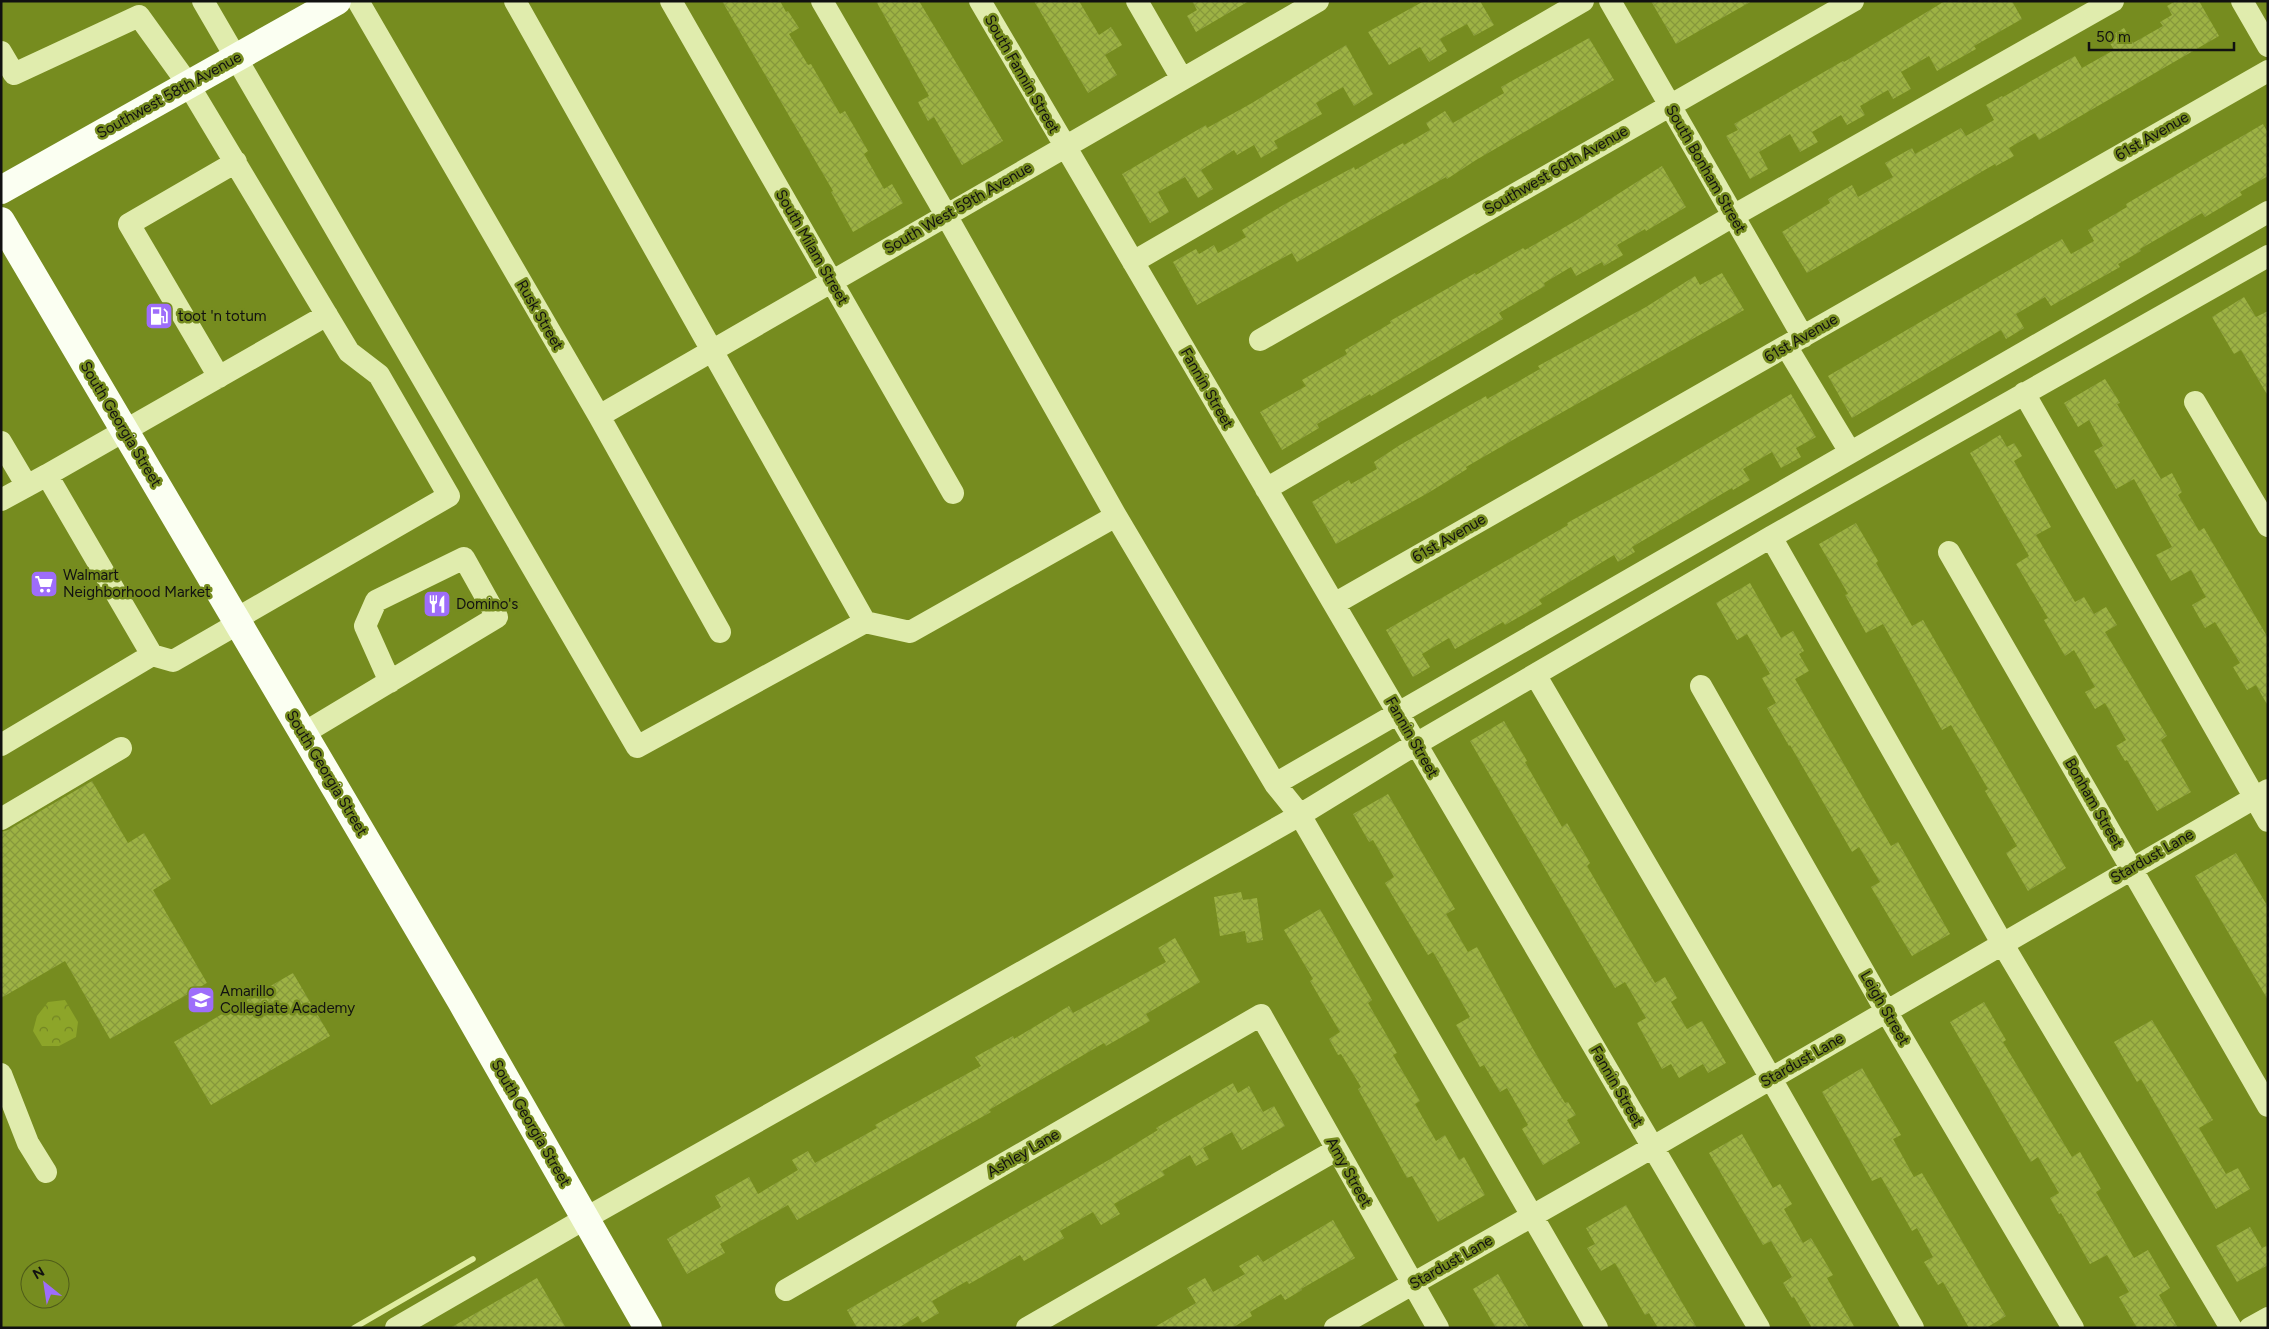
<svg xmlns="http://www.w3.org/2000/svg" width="2269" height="1329" font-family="Figtree,sans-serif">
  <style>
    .forest { fill: url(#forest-crowns) }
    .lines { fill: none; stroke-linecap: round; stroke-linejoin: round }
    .stream { stroke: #e0eda0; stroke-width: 5.5 }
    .building { fill: url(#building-cross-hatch) }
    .minor { stroke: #e0ecad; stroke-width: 22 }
    .major { stroke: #fbfff2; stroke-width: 28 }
    .labels { text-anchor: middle; stroke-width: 5; stroke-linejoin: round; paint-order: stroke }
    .street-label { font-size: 15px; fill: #111; stroke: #768c1f }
    .poi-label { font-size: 15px; fill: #111; stroke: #768c1f; text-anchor: start }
  </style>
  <defs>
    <pattern id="forest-crowns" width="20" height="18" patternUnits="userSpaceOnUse" patternTransform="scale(1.25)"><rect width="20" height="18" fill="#8da529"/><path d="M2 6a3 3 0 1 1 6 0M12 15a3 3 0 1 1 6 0" fill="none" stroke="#728522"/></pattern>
    <pattern id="building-cross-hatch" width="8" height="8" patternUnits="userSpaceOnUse" patternTransform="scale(1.25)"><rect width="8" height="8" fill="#9db244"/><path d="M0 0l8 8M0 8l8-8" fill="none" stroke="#86983b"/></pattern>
  </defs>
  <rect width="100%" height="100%" fill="#768c1f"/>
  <path class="forest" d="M65 1000 78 1022 76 1037 59 1046H42L33 1031 37 1016 48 1002Z"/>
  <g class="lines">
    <path class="stream" d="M354 1328 473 1259"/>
  </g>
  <path class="building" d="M722 1H780L786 12 788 11 799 28 789 34 808 65 811 64 840 114 845 111 868 151 864 154 884 189 892 184 903 203 853 232 831 192 833 191Z
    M876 1H919L1003 141 962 165 934 117 928 121 918 102 929 96Z
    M1034 1H1079L1099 35 1111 27 1122 45 1105 55 1117 75 1088 93Z
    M1192 1H1249L1196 32 1187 16 1197 10Z
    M1424 1H1480L1494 25 1474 36 1467 24 1440 39 1447 51 1429 62 1420 47 1389 65 1368 32Z
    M1651 1H1752L1676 44Z
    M1945 1H2012L2022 19 1974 46 1976 49 1937 71 1929 56 1901 72 1911 89 1893 99 1888 90 1860 106 1865 115 1847 125 1841 115 1812 132 1818 142 1800 152 1790 134 1759 152 1768 169 1750 179 1726 136 1738 130 1734 124 1843 61 1844 62Z
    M2176 1H2199L2219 36 2039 140 2035 133 2009 148 2014 156 1996 166 1995 164 1807 273 1782 232 1830 203 1828 199 1852 185 1858 197 1893 177 1885 163 1912 148 1915 154 1961 128 1966 136 1994 120 1986 105 2002 96 2003 97 2075 56 2082 68 2114 50 2107 38 2124 28 2133 43 2163 26 2160 22 2172 15 2167 6Z
    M1589 38 1614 80 1476 160 1447 179 1446 177 1297 262 1292 253 1197 305 1173 262 1196 249 1199 254 1214 245 1218 253 1246 237 1242 230 1285 204 1354 167 1355 170 1403 143 1404 145 1430 130 1426 123 1445 111 1453 123 1504 93 1501 87Z
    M1346 45 1373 94 1354 106 1343 87 1316 103 1322 114 1274 141 1278 148 1261 158 1254 145 1237 155 1234 150 1201 170 1213 189 1198 198 1185 177 1158 192 1169 212 1150 223 1122 174 1206 125 1207 128 1252 103Z
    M2263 124 2268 133V176L2240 192 2242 195 2205 217 2202 213 2140 249 2141 251 2118 264 2120 267 2051 306 2045 297 2016 314 2024 328 2006 339 2001 330 1852 418 1828 376 2062 239 2071 254 2094 241 2088 230 2127 207 2126 204Z
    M1662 166 1686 207 1646 231 1645 229 1617 245 1623 255 1604 266 1602 262 1576 276 1571 267 1544 283 1545 286 1499 313 1503 319 1371 396 1370 394 1317 424 1319 428 1282 450 1260 412 1306 386 1302 380 1347 354 1345 350 1391 323 1390 321 1475 273 1476 275 1523 248 1525 250 1577 220Z
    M1722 273 1744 310 1518 437 1466 467 1467 469 1428 493 1336 544 1312 502 1349 480 1351 484 1377 469 1374 462 1400 445 1486 396 1487 399 1540 369 1538 366 1646 307 1695 276 1700 285Z
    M2244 297 2256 317 2268 311V396L2241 350 2234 354 2212 317Z
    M2105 379 2120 403 2117 404 2161 479 2172 473 2182 492 2178 495 2199 531 2204 528 2268 638V706L2256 685 2247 690 2233 667 2240 663 2215 622 2205 628 2192 605 2206 597 2191 570 2171 581 2156 555 2172 547 2134 479 2116 489 2094 451 2103 446 2089 420 2078 427 2064 403Z
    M1791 394 1816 437 1796 448 1801 457 1781 468 1772 452 1743 469 1750 480 1733 490 1732 488 1632 547 1635 552 1618 562 1614 555 1539 600 1542 604 1505 625 1503 622 1455 649 1449 638 1422 654 1430 667 1413 677 1386 630 1568 525 1567 523 1660 472Z
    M2000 435 2007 447 2014 443 2022 456 2014 461 2051 527 2036 535 2075 602 2084 597 2094 614 2106 607 2117 625 2105 632 2167 736 2161 740 2191 792 2157 811 2127 760 2125 761 2116 746 2126 740 2105 703 2095 709 2085 692 2095 687 2074 650 2065 656 2044 620 2048 618 2016 564 2029 556 1970 453Z
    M1856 523 1878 561 1876 563 1912 626 1923 620 2066 868 2028 891 2006 853 2017 846 1985 791 1988 789 1951 725 1942 730 1883 624 1866 633 1845 595 1848 594 1819 544Z
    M1750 583 1781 638 1793 631 1804 651 1799 654 1809 671 1795 679 1891 846 1898 842 1950 934 1912 956 1871 887 1880 882 1859 847 1852 852 1790 745 1789 746 1767 708 1776 703 1762 678 1770 674 1747 634 1737 640 1716 603Z
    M1504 721 1527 761 1525 762 1562 827 1567 823 1590 863 1587 866 1655 983 1665 977 1677 998 1671 1002 1687 1029 1702 1021 1726 1063 1708 1073 1703 1064 1679 1078 1671 1064 1662 1069 1637 1023 1646 1018 1625 982 1615 988 1470 741Z
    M92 781 128 843 144 833 171 879 153 890 207 983 110 1039 65 961 1 998V832L8 830Z
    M1388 794 1455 909 1446 914 1468 952 1477 947 1533 1049 1565 1103 1568 1102 1576 1115 1567 1120 1580 1143 1543 1165 1522 1129 1528 1125 1507 1088 1500 1092 1484 1065 1480 1067 1456 1025 1470 1017 1433 952 1428 955 1398 905 1385 883 1394 877 1373 840 1369 842 1353 814Z
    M2236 853 2268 907V1000L2195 876Z
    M1241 892 1243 900 1257 898 1263 940 1247 943 1245 931 1220 936 1214 897Z
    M1320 909 1372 1000 1368 1003 1397 1053 1393 1055 1420 1101 1415 1104 1436 1141 1445 1135 1459 1160 1464 1157 1485 1195 1438 1222 1412 1176 1407 1178 1358 1089 1361 1087 1341 1054 1338 1055 1329 1039 1340 1032 1310 981 1313 979 1284 930Z
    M1175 938 1200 982 1146 1014 1150 1021 1106 1046 1104 1043 989 1110 991 1112 797 1220 788 1205 720 1244 725 1253 687 1274 667 1239 721 1207 715 1196 749 1177 758 1194 798 1170 792 1160 808 1151 815 1163 877 1128 875 1125 981 1066 975 1057 1013 1036 1014 1039 1069 1006 1073 1013 1166 962 1158 948Z
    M293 973 330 1036 211 1105 174 1042Z
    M1984 1002 2006 1040 2003 1042 2072 1157 2080 1152 2101 1189 2096 1192 2134 1258 2148 1250 2170 1288 2159 1295 2178 1328H2137L2119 1297 2129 1292 2107 1255 2090 1264 2061 1213 2059 1214 2050 1198 2059 1193 2038 1157 2031 1162 1950 1022Z
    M2152 1020 2213 1120 2199 1128 2226 1174 2238 1168 2250 1189 2216 1209 2141 1079 2137 1082 2114 1042Z
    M1862 1068 1901 1135 1893 1139 1914 1177 1922 1173 2006 1316 1986 1328H1969L1943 1282 1938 1285 1924 1262 1933 1257 1917 1228 1912 1231 1881 1177 1872 1181 1822 1092Z
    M1233 1083 1238 1093 1249 1086 1263 1112 1274 1106 1285 1126 1242 1150 1232 1132 1203 1148 1209 1159 1196 1166 1190 1155 1162 1171 1165 1175 1114 1204 1120 1214 1101 1225 1093 1212 1060 1231 1064 1238 1024 1261 1020 1255 969 1284 967 1281 932 1301 939 1313 922 1323 918 1316 898 1328H857L847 1310 1107 1161 1158 1130 1156 1128Z
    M1742 1134 1773 1188 1780 1184 1792 1204 1784 1209 1803 1243 1811 1238 1833 1275 1827 1278 1855 1328H1812L1794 1297 1792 1298 1783 1283 1792 1277 1771 1241 1763 1245 1709 1153Z
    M1626 1205 1648 1244 1697 1328H1658L1649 1313 1645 1315 1615 1263 1601 1271 1587 1248 1595 1244 1586 1228Z
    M1333 1220 1355 1258 1301 1289 1302 1290 1285 1300 1281 1294 1250 1312 1252 1316 1232 1328H1153L1196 1303 1187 1288 1205 1278 1213 1292 1245 1274 1239 1266 1258 1255 1263 1262Z
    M2250 1227 2262 1248 2268 1245V1265L2237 1282 2216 1246Z
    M1498 1274 1529 1328H1496L1473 1289Z
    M537 1278 566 1328H450Z"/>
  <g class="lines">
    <path class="minor" d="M203 1 637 747 865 622 910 632 1116 516
      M358 1 599 416 720 632
      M515 1 865 622
      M671 1 953 493
      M822 1 938 201 1116 516 1275 784 1300 815 1597 1328
      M980 1 1759 1328
      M1137 1 1182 79
      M1610 1 1803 337
      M2242 1 2268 46
      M1 52 14 74 139 16 188 84 349 352 379 375 449 496 236 619
      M1133 262 1583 1
      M1260 340 1853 1
      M1786 346 1850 452
      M219 377 129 224 236 162
      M2024 393 2268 821
      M2195 402 2268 526
      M599 416 1318 1
      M1 442 27 486
      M47 475 327 315
      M1266 489 1733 216 2113 1
      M1 500 47 475 152 655
      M1771 537 2002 943 2231 1328
      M1949 552 2268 1106
      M1334 604 2268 71
      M1536 676 1761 1061 1913 1328
      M1701 686 1886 1011 2073 1328
      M304 733 497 617 464 558 376 601 365 626 390 682
      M1 745 152 655 173 661 239 623
      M1275 784 2268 212
      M1 819 121 748
      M1 1074 28 1143 46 1172
      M786 1290 1261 1015 1438 1328
      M396 1328 586 1218 1300 815 1416 744 1771 537 2268 256
      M1027 1328 1336 1150
      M1335 1328 1634 1158 2268 790
      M2250 1328 2268 1318"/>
    <path class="major" d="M1 190 337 1
      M1 221 461 1001 648 1328"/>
  </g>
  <defs>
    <symbol id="fuel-square" viewBox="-11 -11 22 22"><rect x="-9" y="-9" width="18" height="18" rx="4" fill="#9e6dfa" stroke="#768c1f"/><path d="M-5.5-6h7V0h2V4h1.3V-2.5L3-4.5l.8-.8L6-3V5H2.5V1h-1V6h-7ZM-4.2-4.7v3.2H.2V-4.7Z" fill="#fff"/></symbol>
    <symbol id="supermarket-square" viewBox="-11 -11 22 22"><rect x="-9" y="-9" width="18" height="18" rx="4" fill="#9e6dfa" stroke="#768c1f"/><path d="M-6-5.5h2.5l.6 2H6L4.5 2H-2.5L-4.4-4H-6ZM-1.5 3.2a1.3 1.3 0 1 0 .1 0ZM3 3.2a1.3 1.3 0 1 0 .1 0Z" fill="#fff"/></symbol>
    <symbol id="restaurant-square" viewBox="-11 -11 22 22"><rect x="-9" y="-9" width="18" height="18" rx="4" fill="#9e6dfa" stroke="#768c1f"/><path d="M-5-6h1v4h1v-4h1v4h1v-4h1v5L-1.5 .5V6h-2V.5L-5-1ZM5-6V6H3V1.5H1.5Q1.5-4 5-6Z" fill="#fff"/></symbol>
    <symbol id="school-square" viewBox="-11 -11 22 22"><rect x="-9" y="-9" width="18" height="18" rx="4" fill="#9e6dfa" stroke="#768c1f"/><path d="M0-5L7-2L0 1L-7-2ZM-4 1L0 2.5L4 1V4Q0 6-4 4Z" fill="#fff"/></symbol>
  </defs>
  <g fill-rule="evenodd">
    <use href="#fuel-square" x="143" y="300" width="32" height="32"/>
    <use href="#supermarket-square" x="28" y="568" width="32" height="32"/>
    <use href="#restaurant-square" x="421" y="588" width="32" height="32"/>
    <use href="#school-square" x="185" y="984" width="32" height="32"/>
  </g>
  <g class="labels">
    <g class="street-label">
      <text transform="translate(1022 74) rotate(60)" y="5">South Fannin Street</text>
      <text transform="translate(169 95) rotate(-29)" y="5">Southwest 58th Avenue</text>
      <text transform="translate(2152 136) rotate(-30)" y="5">61st Avenue</text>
      <text transform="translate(1706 169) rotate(60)" y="5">South Bonham Street</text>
      <text transform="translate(1556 170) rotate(-30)" y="5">Southwest 60th Avenue</text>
      <text transform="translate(958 208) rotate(-30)" y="5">South West 59th Avenue</text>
      <text transform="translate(812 247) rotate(60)" y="5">South Milam Street</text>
      <text transform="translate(540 315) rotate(60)" y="5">Rusk Street</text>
      <text transform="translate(1801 338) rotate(-30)" y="5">61st Avenue</text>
      <text transform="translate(1207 388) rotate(60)" y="5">Fannin Street</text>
      <text transform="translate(121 424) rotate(59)" y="5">South Georgia Street</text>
      <text transform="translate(1449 538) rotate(-30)" y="5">61st Avenue</text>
      <text transform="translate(1412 737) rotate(60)" y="5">Fannin Street</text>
      <text transform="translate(327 773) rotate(59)" y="5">South Georgia Street</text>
      <text transform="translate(2094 803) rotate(60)" y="5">Bonham Street</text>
      <text transform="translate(2152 856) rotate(-30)" y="5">Stardust Lane</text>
      <text transform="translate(1885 1008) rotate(60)" y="5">Leigh Street</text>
      <text transform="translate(1802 1060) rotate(-30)" y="5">Stardust Lane</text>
      <text transform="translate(1617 1086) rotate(60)" y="5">Fannin Street</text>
      <text transform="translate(531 1123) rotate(60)" y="5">South Georgia Street</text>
      <text transform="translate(1023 1153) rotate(-30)" y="5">Ashley Lane</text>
      <text transform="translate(1349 1172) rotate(61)" y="5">Amy Street</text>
      <text transform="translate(1451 1262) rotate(-30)" y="5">Stardust Lane</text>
    </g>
    <g class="poi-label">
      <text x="178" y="321">toot 'n totum</text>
      <text x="63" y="580">Walmart<tspan x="63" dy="17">Neighborhood Market</tspan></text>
      <text x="456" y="609">Domino's</text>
      <text x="220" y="996">Amarillo<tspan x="220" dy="17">Collegiate Academy</tspan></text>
    </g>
  </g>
  <rect width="2269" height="1329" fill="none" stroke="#111111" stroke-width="5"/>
  <g transform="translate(45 1284) rotate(330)"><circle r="24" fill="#768c1f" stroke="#4e5b19"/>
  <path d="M0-4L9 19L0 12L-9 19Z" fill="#9e6dfa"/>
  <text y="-8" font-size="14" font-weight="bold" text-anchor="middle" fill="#111111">N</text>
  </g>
  <path d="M2089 42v8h145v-8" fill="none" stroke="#111111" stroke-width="2.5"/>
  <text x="2096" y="42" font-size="15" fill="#111111" stroke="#768c1f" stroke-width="4" paint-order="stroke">50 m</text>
</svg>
